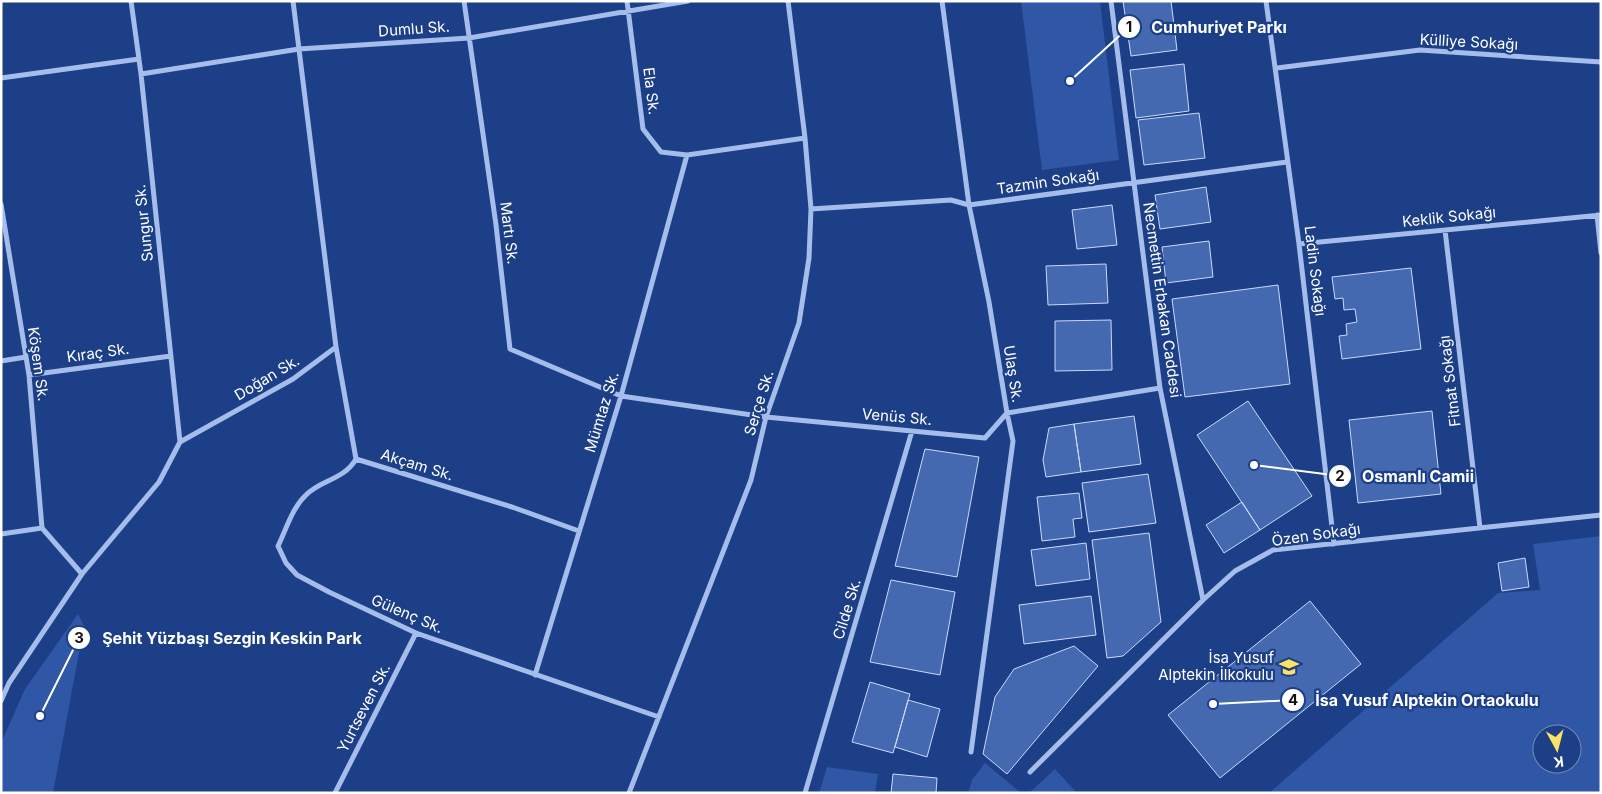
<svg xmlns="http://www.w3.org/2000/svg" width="1602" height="794" font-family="Inter,sans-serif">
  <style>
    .green { fill: #2f57a5; fill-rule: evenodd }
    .building { fill: #4469b0; stroke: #cadaf8 }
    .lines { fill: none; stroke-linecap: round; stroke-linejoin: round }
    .street { stroke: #a5bdeb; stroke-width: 5 }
    .labels { text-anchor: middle; stroke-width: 4.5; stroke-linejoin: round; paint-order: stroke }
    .street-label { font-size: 15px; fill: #fff; stroke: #1c3f87 }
    .poi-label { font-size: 15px; fill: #fff; stroke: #1c3f87; text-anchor: end }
    .leader { fill: none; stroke: #fff; stroke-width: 2 }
    .callout-dot { fill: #fff; stroke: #1c3f87; stroke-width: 2 }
    .mark-label { font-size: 15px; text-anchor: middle; font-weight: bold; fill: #111 }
    .callout-label { font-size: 16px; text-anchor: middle; font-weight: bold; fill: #fff; stroke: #1c3f87; stroke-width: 4.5; stroke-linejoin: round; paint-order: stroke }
  </style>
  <rect width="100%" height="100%" fill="#1c3f87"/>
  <path class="green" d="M1021 1H1100L1119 160 1042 170Z
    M1601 536V793H1269L1498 593 1540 590 1533 544ZM1542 734H1572V764H1542Z
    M78 614 84 626 53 793H1V743L25 689Z
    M985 763 1021 793H968L972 780Z
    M827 767 878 774 875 793H819Z
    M1055 769 1077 793H1029Z"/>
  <path class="building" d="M1123 1H1171L1177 50 1131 56Z
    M1184 64 1189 111 1136 118 1130 70Z
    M1199 113 1205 158 1144 165 1138 120Z
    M1206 187 1211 222 1160 229 1155 195Z
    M1112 205 1117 245 1077 249 1072 210Z
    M1209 241 1213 277 1166 283 1162 247Z
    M1106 264 1108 303 1048 305 1046 266Z
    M1411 268 1421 349 1342 359 1339 336 1347 335 1346 324 1357 322 1355 309 1344 310 1343 298 1335 299 1332 277Z
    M1278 285 1290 384 1185 397 1172 299Z
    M1111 320 1112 370 1055 371V321Z
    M1248 401 1312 496 1260 530 1197 435Z
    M1432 411 1441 494 1358 503 1349 420Z
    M1134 416 1141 464 1081 472 1074 424Z
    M1074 424 1081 472 1046 477 1043 460 1049 428Z
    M925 449 979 457 957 577 895 566Z
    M1148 474 1156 523 1089 532 1082 483Z
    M1079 493 1082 518 1073 519 1075 537 1042 541 1037 497Z
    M1242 502 1260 530 1224 553 1206 525Z
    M1149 533 1161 622 1123 656 1107 658 1092 540Z
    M1086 543 1090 579 1036 586 1031 550Z
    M1525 558 1529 587 1502 591 1498 563Z
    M891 580 955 592 940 675 870 662Z
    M1091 596 1096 635 1024 644 1019 605Z
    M1310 601 1361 664 1220 778 1168 715Z
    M1074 646 1098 666 1007 774 983 754 995 697 1014 669Z
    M870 682 910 694 893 753 852 742Z
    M908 700 940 709 927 757 895 747Z
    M893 774 937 778 936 793H891Z"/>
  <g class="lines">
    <path class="street" d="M131 1 141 74 180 442
      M464 1 496 225 510 349 621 396 766 417 985 438 1007 413 1160 388
      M627 1 643 129 661 152 687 155 805 138
      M942 1 969 205 989 302 1007 413 1013 441 971 752
      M1111 1 1160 388 1203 600
      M1266 1 1299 244 1334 544
      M1277 68 1420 50 1601 62
      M141 74 299 49 469 38 688 1
      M1 78 139 59
      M1 204 29 375 42 528
      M811 209 951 200 969 205 1287 162
      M1597 215 1601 253
      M1445 230 1480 528
      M1299 244 1601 215
      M336 347 356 459 512 507 579 531
      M1 361 26 357
      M29 375 171 356
      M356 459C344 480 320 480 306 495 292 508 286 530 278 546L286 563 297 575 329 592 416 633 659 717
      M1 534 42 528 82 574
      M535 675 621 396 687 155
      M1 701 9 683 82 574 159 482 180 442 293 379 336 347 293 1
      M1030 772 1203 600 1235 571 1273 550 1601 515
      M335 793 416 633
      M629 793 751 480 766 417 799 323 809 258 811 209 805 138 788 1
      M805 793 912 431"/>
  </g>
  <defs>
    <symbol id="school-bare" viewBox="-9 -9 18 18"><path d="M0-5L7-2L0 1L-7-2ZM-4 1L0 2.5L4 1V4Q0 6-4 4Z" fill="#fce163" stroke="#1c3f87" stroke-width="2.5" paint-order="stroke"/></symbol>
  </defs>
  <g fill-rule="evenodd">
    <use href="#school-bare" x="1275" y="653" width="28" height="28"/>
  </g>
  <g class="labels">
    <g class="street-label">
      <text transform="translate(414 29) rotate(-4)" y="5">Dumlu Sk.</text>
      <text transform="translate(1469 42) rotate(3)" y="5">Külliye Sokağı</text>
      <text transform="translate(651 91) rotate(83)" y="5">Ela Sk.</text>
      <text transform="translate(1048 182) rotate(-8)" y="5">Tazmin Sokağı</text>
      <text transform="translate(1449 217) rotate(-6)" y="5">Keklik Sokağı</text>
      <text transform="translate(144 223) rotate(-96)" y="5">Sungur Sk.</text>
      <text transform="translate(509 233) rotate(83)" y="5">Martı Sk.</text>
      <text transform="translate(1315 271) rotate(83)" y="5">Ladin Sokağı</text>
      <text transform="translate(1162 300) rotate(82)" y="5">Necmettin Erbakan Caddesi</text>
      <text transform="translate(98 353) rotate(-8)" y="5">Kıraç Sk.</text>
      <text transform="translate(38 364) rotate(82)" y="5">Köşem Sk.</text>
      <text transform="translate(1013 374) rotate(81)" y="5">Ulaş Sk.</text>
      <text transform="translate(267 378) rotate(-31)" y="5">Doğan Sk.</text>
      <text transform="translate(1450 381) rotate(-97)" y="5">Fitnat Sokağı</text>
      <text transform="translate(759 403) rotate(-73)" y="5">Serçe Sk.</text>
      <text transform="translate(602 412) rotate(-73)" y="5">Mümtaz Sk.</text>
      <text transform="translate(897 417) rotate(5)" y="5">Venüs Sk.</text>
      <text transform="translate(417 465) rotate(17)" y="5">Akçam Sk.</text>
      <text transform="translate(1316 535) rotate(-8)" y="5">Özen Sokağı</text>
      <text transform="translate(847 609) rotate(-73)" y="5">Cilde Sk.</text>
      <text transform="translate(407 614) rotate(23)" y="5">Gülenç Sk.</text>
      <text transform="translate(364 708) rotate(-63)" y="5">Yurtseven Sk.</text>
    </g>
    <g class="poi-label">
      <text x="1274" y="663">İsa Yusuf<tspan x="1274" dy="17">Alptekin İlkokulu</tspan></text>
    </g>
  </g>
  <path class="leader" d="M1070 81L1129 27M1254 465L1340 476M40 716L79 638M1213 704L1293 700"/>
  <g class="callout-dot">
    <circle cx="1070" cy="81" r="5"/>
    <circle cx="1254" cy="465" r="5"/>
    <circle cx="40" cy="716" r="5"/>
    <circle cx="1213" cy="704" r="5"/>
    <circle cx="1129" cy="27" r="12"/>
    <circle cx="1340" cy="476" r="12"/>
    <circle cx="79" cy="638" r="12"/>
    <circle cx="1293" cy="700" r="12"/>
  </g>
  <g class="mark-label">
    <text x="1129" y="32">1</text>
    <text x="1340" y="481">2</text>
    <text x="79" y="643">3</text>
    <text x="1293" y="705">4</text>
  </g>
  <g class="callout-label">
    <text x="1219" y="33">Cumhuriyet Parkı</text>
    <text x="1418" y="482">Osmanlı Camii</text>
    <text x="232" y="644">Şehit Yüzbaşı Sezgin Keskin Park</text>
    <text x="1427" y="706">İsa Yusuf Alptekin Ortaokulu</text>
  </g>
  <rect width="1602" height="794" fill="none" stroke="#ffffff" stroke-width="5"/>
  <g transform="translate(1557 749) rotate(173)"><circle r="24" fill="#1c3f87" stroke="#778cb7"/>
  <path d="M0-4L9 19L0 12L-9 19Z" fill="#fce163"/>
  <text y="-8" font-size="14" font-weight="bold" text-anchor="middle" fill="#ffffff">K</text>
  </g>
</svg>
